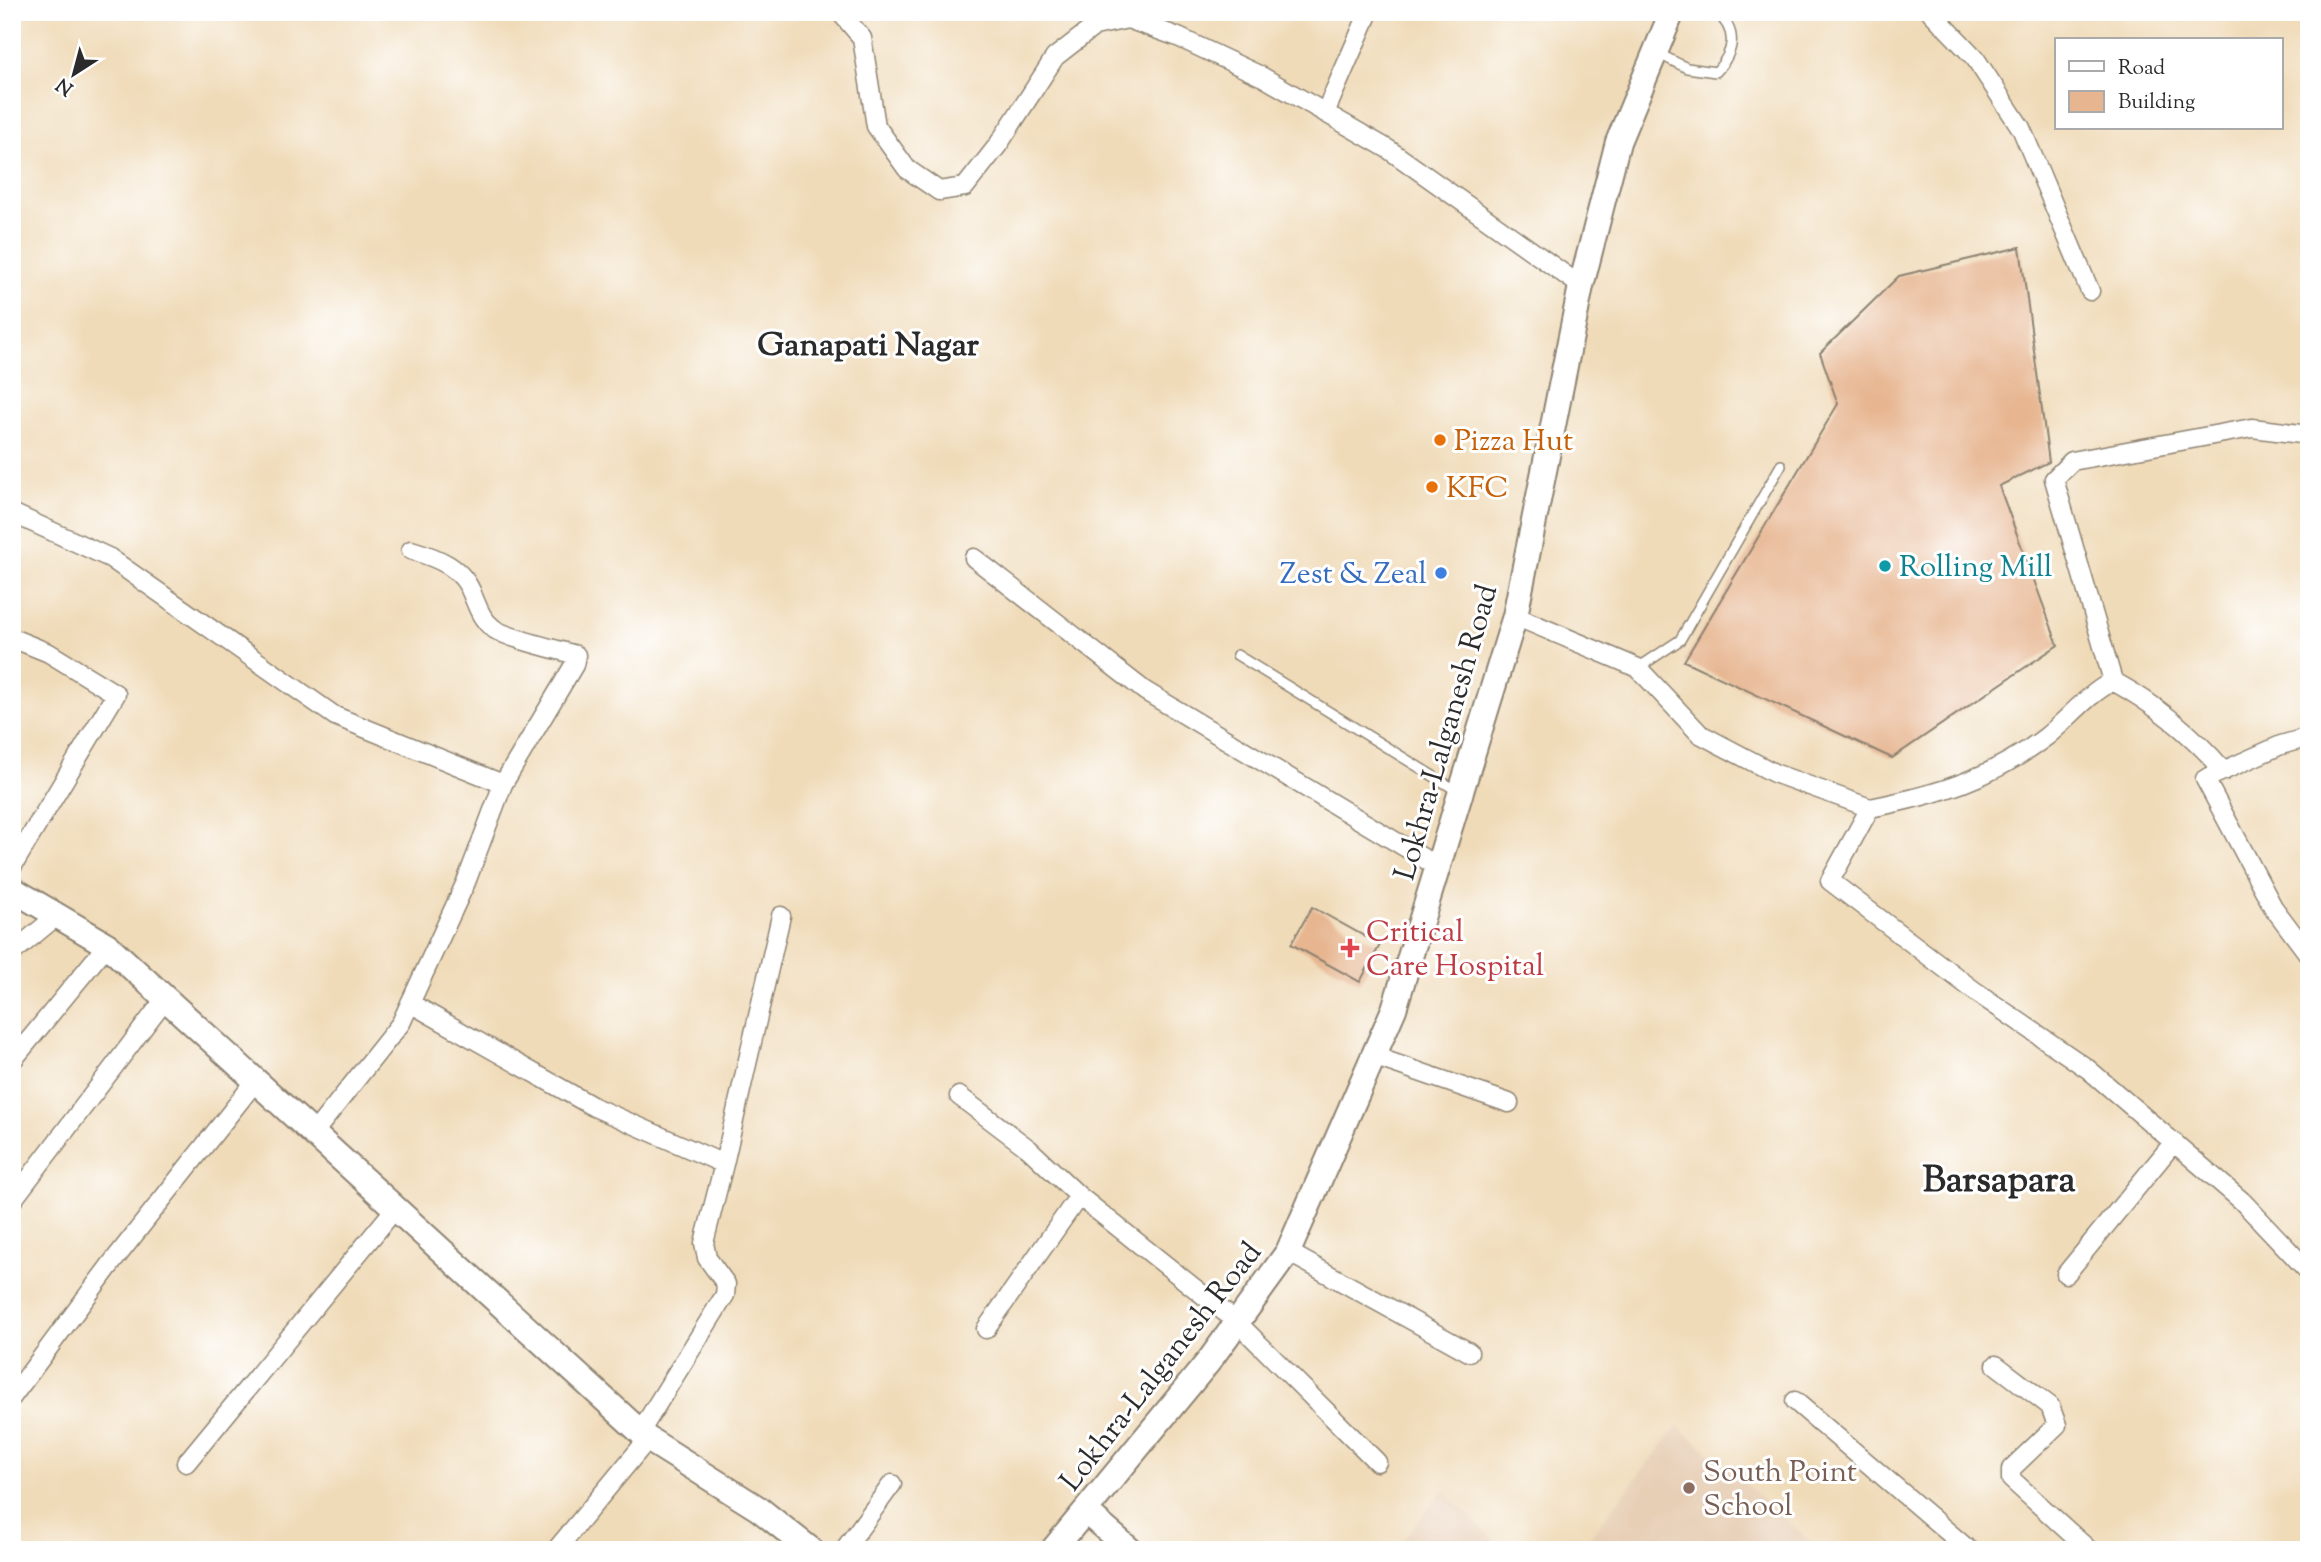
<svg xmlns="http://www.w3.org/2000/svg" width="2321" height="1562" font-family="'Sorts Mill Goudy',serif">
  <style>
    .built { fill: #e7cfb6 }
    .building { fill: #e7b691 }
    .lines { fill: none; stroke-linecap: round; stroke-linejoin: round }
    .lane-casing { stroke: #8e8372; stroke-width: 12 }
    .street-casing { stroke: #8e8372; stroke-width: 21 }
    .secondary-casing { stroke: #8e8372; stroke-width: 28 }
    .lane { stroke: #fff; stroke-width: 9 }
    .street { stroke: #fff; stroke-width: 18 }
    .secondary { stroke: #fff; stroke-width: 24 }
    .food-dot { fill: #e8710a; stroke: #fff; stroke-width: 2.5 }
    .culture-dot { fill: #0f9aa8; stroke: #fff; stroke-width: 2.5 }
    .shop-dot { fill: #3f7fe0; stroke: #fff; stroke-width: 2.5 }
    .health-dot { fill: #e0444e; stroke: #fff; stroke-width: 2.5 }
    .education-dot { fill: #8d6e63; stroke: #fff; stroke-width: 2.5 }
    .labels { text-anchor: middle; stroke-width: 6; stroke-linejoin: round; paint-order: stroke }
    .food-label { font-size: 30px; fill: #c56008; stroke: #fff; text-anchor: start }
    .culture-label { font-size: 30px; fill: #0d838f; stroke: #fff; text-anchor: start }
    .shop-label { font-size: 30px; fill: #366cbe; stroke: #fff; text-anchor: end }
    .street-label { font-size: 30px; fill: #2b2b2b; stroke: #fff }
    .health-label { font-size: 30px; fill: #be3a42; stroke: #fff; text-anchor: start }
    .education-label { font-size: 30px; fill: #785e54; stroke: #fff; text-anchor: start }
    .quarter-label { font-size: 33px; font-weight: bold; fill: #2b2b2b; stroke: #fff }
    .district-label { font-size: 37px; font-weight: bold; fill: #2b2b2b; stroke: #fff }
  </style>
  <rect width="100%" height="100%" fill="#fff"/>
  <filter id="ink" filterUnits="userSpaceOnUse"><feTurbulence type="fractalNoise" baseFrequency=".0143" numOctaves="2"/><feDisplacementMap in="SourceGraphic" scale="14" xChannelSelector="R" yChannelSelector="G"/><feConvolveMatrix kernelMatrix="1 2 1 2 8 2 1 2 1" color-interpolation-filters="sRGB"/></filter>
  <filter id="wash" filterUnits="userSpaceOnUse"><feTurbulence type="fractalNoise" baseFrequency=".00686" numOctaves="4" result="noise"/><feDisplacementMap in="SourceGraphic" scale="28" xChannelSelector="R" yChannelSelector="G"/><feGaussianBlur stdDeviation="1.57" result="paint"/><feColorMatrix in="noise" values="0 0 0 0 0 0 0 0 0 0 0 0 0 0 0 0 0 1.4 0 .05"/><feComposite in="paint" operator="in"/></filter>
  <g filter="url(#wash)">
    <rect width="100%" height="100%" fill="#f0dbb9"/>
    <path class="built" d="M1678 1426 1821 1550H1579Z
      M1443 1490 1504 1550H1395Z"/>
    <g id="blocks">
      <path class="building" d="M2020 247 2049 462 1999 486 2058 645 1892 758 1684 661 1838 404 1820 353 1899 276Z
        M1312 907 1380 945 1360 982 1291 944Z"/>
    </g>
  </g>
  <g filter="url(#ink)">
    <use href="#blocks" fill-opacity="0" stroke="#8e8372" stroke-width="2"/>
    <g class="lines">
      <defs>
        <path id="lane" d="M1657 53 1687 68 1716 72C1735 51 1738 31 1716 12
          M1237 655 1459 792
          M1638 668 1680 640 1781 465"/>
        <path id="street" d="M840 12 862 38 876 126 907 169 939 191 965 187 998 145 1055 57 1095 26 1128 19 1178 37 1263 77 1388 149 1581 286
          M1931 12 1975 58 2021 128 2090 291
          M1325 113 1369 12
          M12 513 110 558 335 716 503 784 466 882 401 1023 312 1135
          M411 550C438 558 463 567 473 596 478 608 482 620 493 628 503 637 559 650 576 655L574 665 503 784
          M974 558 1145 691 1438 867
          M1515 616 1638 668 1700 734 1774 773 1870 808 1830 881 1976 992 2088 1069 2242 1201 2309 1272
          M12 638 49 653 116 694 12 867
          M2113 681 2054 479 2072 461 2252 428 2309 435
          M2309 737 2281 745 2205 779 2273 907 2309 955
          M1870 808C1936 795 1993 778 2047 736 2070 717 2087 695 2113 681 2155 704 2193 735 2224 771
          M12 953 58 915
          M410 1003 594 1107 724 1164 704 1243 707 1258 726 1284 725 1295 640 1432
          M1373 1056 1509 1103
          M12 1061 107 945
          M959 1096 1029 1149 1079 1196 1237 1322 1377 1462
          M724 1164 781 916
          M12 1201 165 999
          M1288 1252 1469 1352
          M2066 1274 2174 1142
          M986 1329 1079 1196
          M1996 1365 2050 1406 2057 1425 2011 1469V1479L2089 1550
          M12 1397 111 1264 254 1083
          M1795 1401 1969 1550
          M186 1463 394 1210
          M556 1550 648 1439
          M844 1550 892 1484"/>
        <path id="secondary" d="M12 889 107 945 648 1439 759 1509 811 1550
          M1086 1512 1130 1550
          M1053 1550 1209 1361 1288 1252 1394 1009 1515 616 1581 286 1618 142 1672 12"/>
      </defs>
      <use href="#lane" class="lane-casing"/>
      <use href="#street" class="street-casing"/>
      <use href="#secondary" class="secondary-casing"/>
      <use href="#lane" class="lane"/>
      <use href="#street" class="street"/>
      <use href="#secondary" class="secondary"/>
    </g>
  </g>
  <g class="food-dot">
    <circle cx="1440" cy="440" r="7"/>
    <circle cx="1432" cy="487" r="7"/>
  </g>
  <circle class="culture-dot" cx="1885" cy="566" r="7"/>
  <circle class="shop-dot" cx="1441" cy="573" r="7"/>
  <path class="health-dot" d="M1346.5 937.5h7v7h7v7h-7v7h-7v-7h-7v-7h7z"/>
  <circle class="education-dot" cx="1689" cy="1488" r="7"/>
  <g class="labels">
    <g class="food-label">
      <text x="1454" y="450">Pizza Hut</text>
      <text x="1446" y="497">KFC</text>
    </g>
    <g class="culture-label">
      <text x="1899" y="576">Rolling Mill</text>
    </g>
    <g class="shop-label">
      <text x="1427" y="583">Zest &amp; Zeal</text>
    </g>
    <g class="street-label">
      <text transform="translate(1445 732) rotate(-74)" y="10">Lokhra-Lalganesh Road</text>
      <text transform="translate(1160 1366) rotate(-52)" y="10">Lokhra-Lalganesh Road</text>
    </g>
    <g class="health-label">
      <text x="1366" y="941">Critical<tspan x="1366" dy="34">Care Hospital</tspan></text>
    </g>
    <g class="education-label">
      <text x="1703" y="1481">South Point<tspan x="1703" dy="34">School</tspan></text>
    </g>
    <g class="quarter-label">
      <text x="868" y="355">Ganapati Nagar</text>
    </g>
    <g class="district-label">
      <text x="1999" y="1191">Barsapara</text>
    </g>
  </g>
  <rect width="2321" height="1562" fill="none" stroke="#fff" stroke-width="42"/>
  <rect x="2055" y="38" width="228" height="91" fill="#ffffff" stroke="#aaaaaa" stroke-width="2"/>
  <rect x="2069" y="61" width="35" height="10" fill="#ffffff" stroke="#aaaaaa" stroke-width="2"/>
  <text x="2118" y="74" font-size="21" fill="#2b2b2b">Road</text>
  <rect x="2069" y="91" width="35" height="21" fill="#e7b691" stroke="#aaaaaa" stroke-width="2"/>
  <text x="2118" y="108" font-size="21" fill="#2b2b2b">Building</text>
  <g transform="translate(74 74) rotate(216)" stroke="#ffffff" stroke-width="5" paint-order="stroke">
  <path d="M0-5L12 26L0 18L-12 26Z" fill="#2b2b2b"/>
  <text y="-10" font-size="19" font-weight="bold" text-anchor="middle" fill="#2b2b2b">N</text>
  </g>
</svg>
